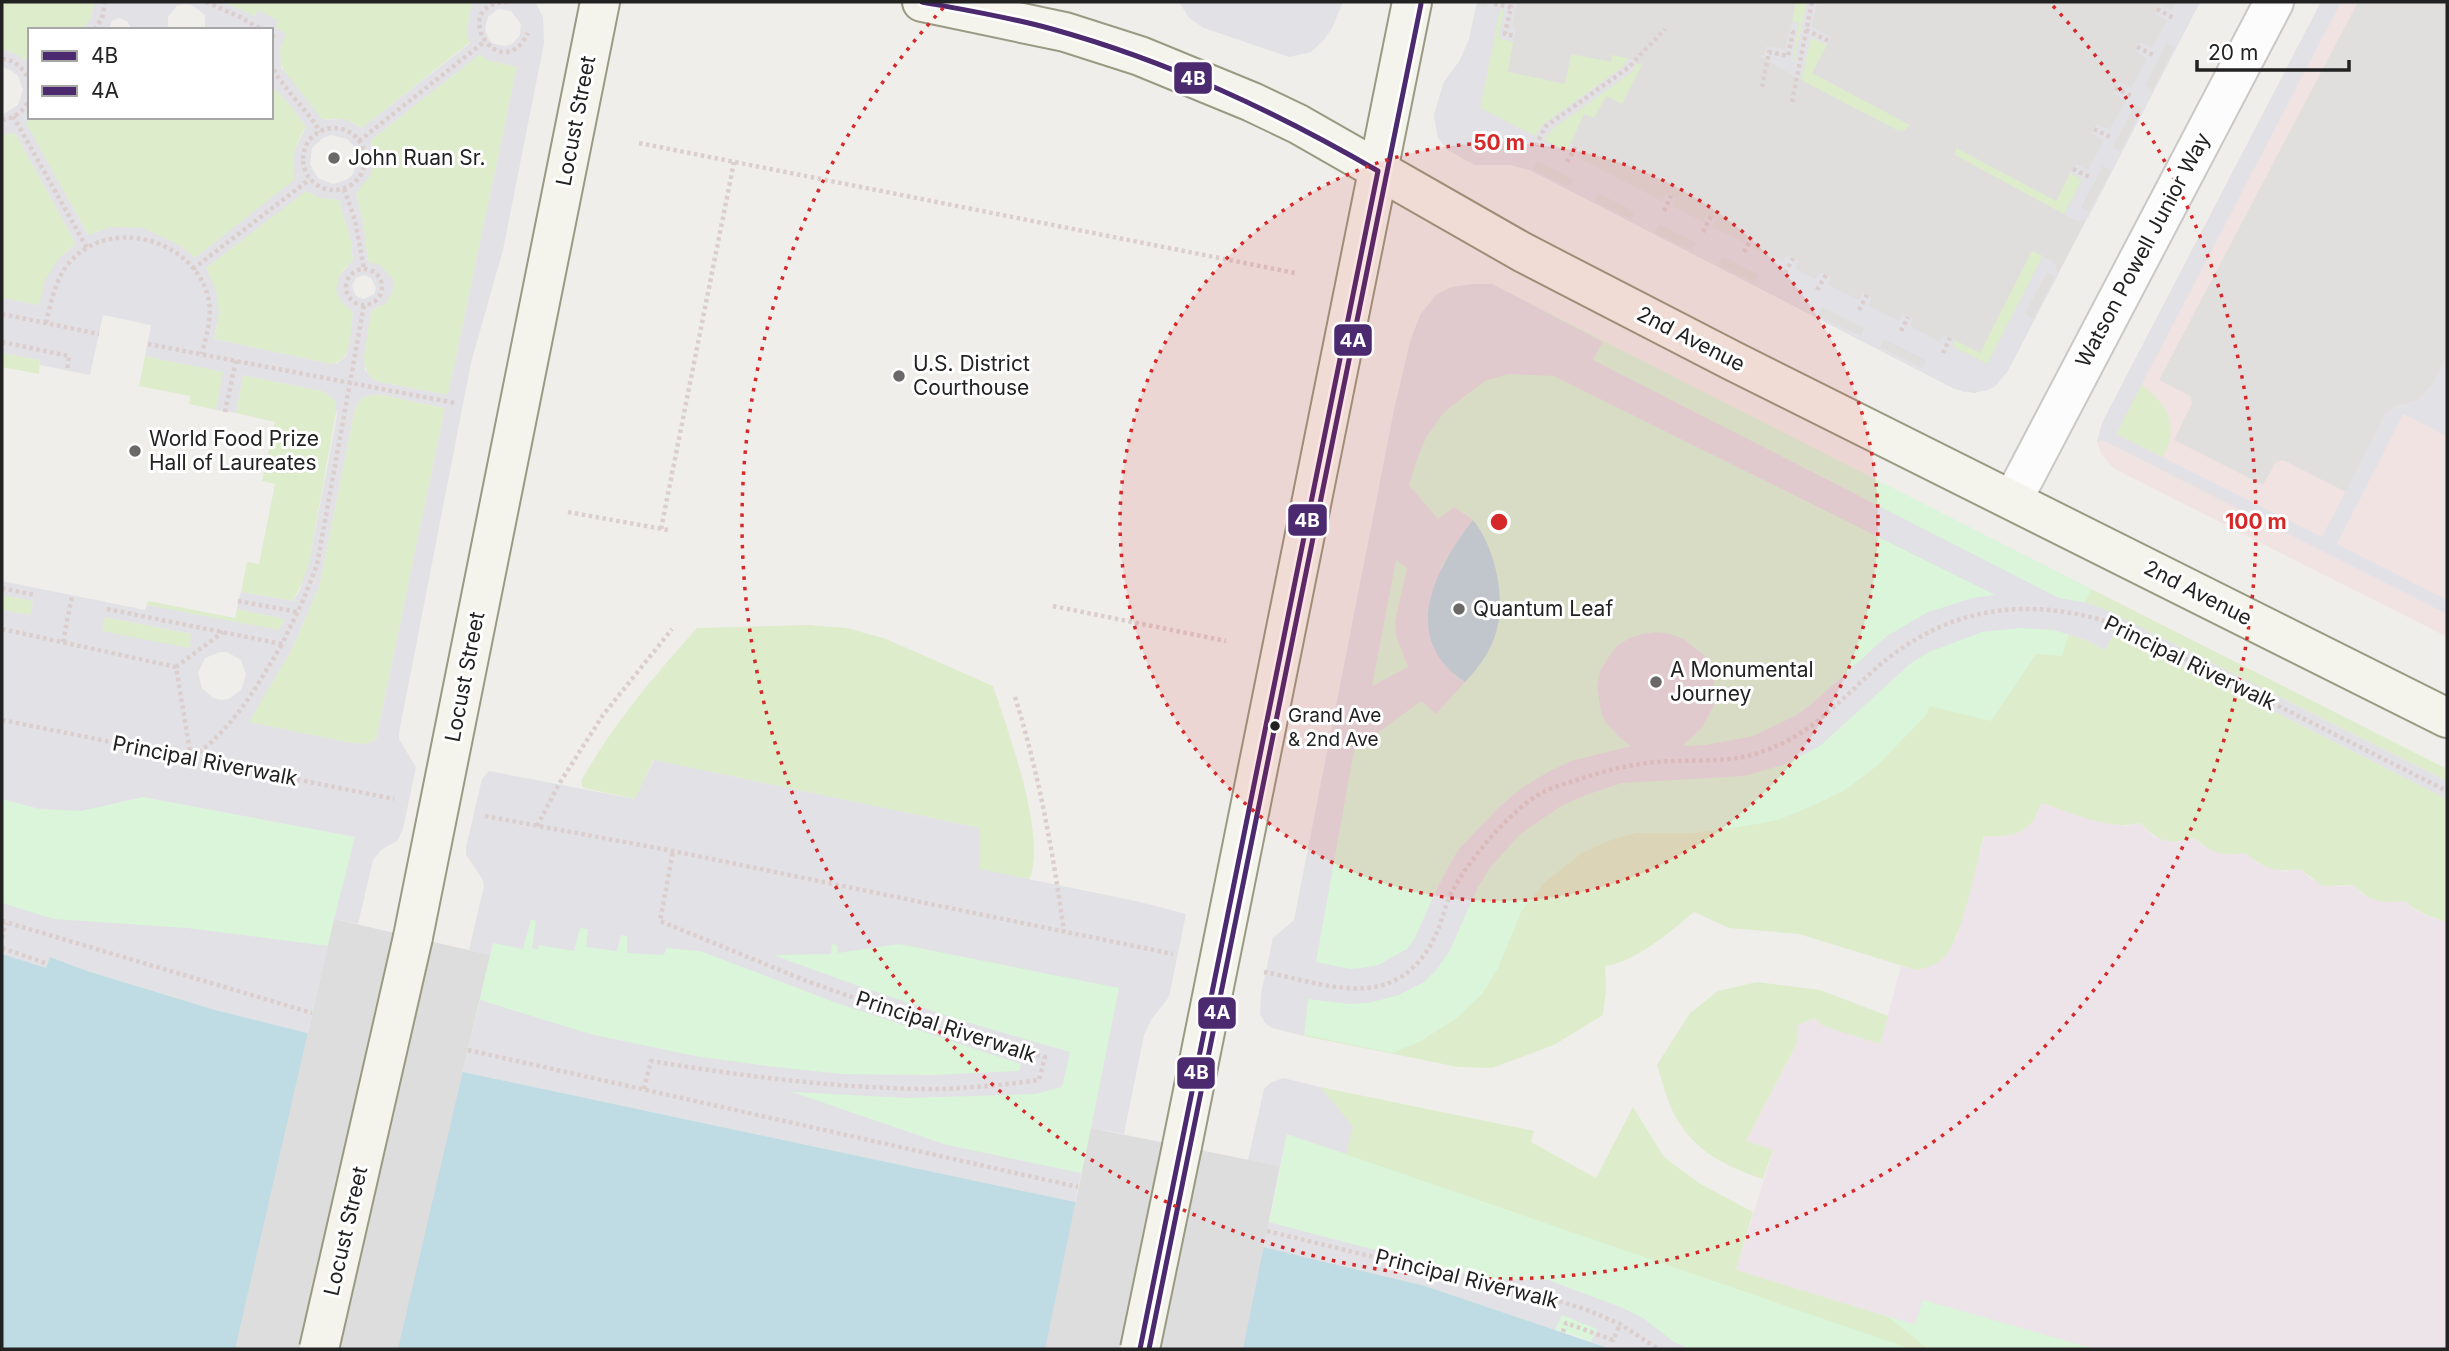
<svg xmlns="http://www.w3.org/2000/svg" width="2449" height="1351" font-family="Inter,sans-serif">
  <style>
    .residential { fill: #dfdedc }
    .commercial { fill: #f1e3e1 }
    .industrial { fill: #ede4e9 }
    .grass { fill: #ddeccb }
    .park { fill: #daf5da }
    .parking { fill: #e0dfde }
    .plaza { fill: #e2e1e5; fill-rule: evenodd }
    .water { fill: #bfdbe3 }
    .pier { fill: #dedddd }
    .lines { fill: none; stroke-linecap: round; stroke-linejoin: round }
    .street-casing { stroke: #c9c8c7; stroke-width: 42 }
    .secondary-casing { stroke: #999a82; stroke-width: 42 }
    .path { stroke: #dccecd; stroke-width: 4.5; stroke-dasharray: 3.5 3.5; stroke-linecap: butt }
    .street { stroke: #fdfcfc; stroke-width: 38 }
    .secondary { stroke: #f4f4ed; stroke-width: 38 }
    .secondary-bridge-casing { stroke: #999a82; stroke-width: 42; stroke-linecap: butt }
    .secondary-bridge { stroke: #f4f4ed; stroke-width: 38 }
    .bus-1-casing { stroke: #fff; stroke-width: 10 }
    .bus-2-casing { stroke: #fff; stroke-width: 10 }
    .bus-1 { stroke: #4c2a6f; stroke-width: 5 }
    .bus-2 { stroke: #4c2a6f; stroke-width: 5 }
    .ring { fill: none; stroke: #d62828; stroke-width: 3.5; stroke-dasharray: 3.5 7 }
    .poi-dot { fill: #6a6968; stroke: #fff; stroke-width: 2.5 }
    .bus-dot { fill: #222; stroke: #fff; stroke-width: 2.5 }
    .labels { text-anchor: middle; stroke-width: 6; stroke-linejoin: round; paint-order: stroke }
    .bus-label { font-size: 19px; fill: #222; stroke: #fff; text-anchor: start }
    .street-label { font-size: 21px; fill: #222; stroke: #fff }
    .poi-label { font-size: 21px; fill: #222; stroke: #fff; text-anchor: start }
    .centre { fill: #d62828; stroke: #fff; stroke-width: 3.5 }
    .ring-label { font-size: 21px; text-anchor: middle; font-weight: bold; fill: #d62828; stroke: #fff; stroke-width: 6; stroke-linejoin: round; paint-order: stroke }
    .line-badge { stroke: #fff; stroke-width: 2.5 }
    .badge-label { font-size: 19px; text-anchor: middle; font-weight: bold; fill: #fff }
  </style>
  <rect width="100%" height="100%" fill="#f0eeeb"/>
  <path class="residential" d="M1477 2H2200L2007 372 1994 387 1974 393 1953 388 1530 170 1511 165H1475L1448 150 1438 138 1434 115 1444 82 1459 62 1469 40Z"/>
  <path class="commercial" d="M2321 2H2447V637L2113 468 2101 454 2097 442 2102 423Z"/>
  <path class="industrial" d="M2041 803 2112 824 2127 826 2140 823 2153 836 2178 842 2194 838 2203 846 2231 855 2245 852 2257 863 2285 872 2300 868 2311 879 2338 887 2353 885 2363 895 2390 902 2405 901 2415 910 2427 916 2447 922V1349H2094L1923 1300 1915 1325 1736 1270 1773 1151 1746 1141 1797 1043V1025L1815 1018 1880 1044 1901 966 1916 970 1956 939 1985 835 2001 837 2037 815Z"/>
  <path class="grass" d="M2 2H94L91 18 82 30H30V57L24 60 18 55 2 49Z
    M223 2H472L467 33 470 42 362 128C349 119 338 117 323 120L286 74C277 60 278 48 286 34L275 27 279 22 258 10 255 16Z
    M1796 2H1807L1794 62H1792L1799 23 1792 21Z
    M1500 10H1504L1499 38 1513 42 1508 72 1565 84 1571 54 1611 62 1612 55 1628 58 1624 66 1535 136 1480 108Z
    M1811 37 1827 45 1812 73 1910 125 1905 130 1899 131 1801 80Z
    M481 53 487 60 517 67 448 395 379 382C352 371 368 332 371 310 387 306 394 294 393 279L368 263 363 221 356 193C366 182 376 155 371 140Z
    M1637 63 1642 65 1622 104 1606 96 1594 118 1584 114 1567 151 1544 140 1551 130 1633 71Z
    M271 85 291 106 306 127C295 143 291 160 296 179L195 258 180 245 98 231 89 236 25 123 32 117H271Z
    M15 133 76 244C53 260 48 280 39 305L2 298V135Z
    M1956 148 2056 201 2070 173 2082 180 2064 214 1955 155Z
    M306 190 313 195 339 200 351 241 353 261C336 273 337 284 341 302L353 311C351 330 354 360 331 364L214 339 217 326 206 268Z
    M2032 251 2043 256 1988 364 1952 346 1955 340 1980 353Z
    M1603 342 2447 769V781L2106 610 2088 603 2059 598 1593 359Z
    M2 353 40 360 39 374 2 367Z
    M145 356 224 372 216 410 189 404 190 396 139 386Z
    M243 375 322 391 335 400 337 407 309 563 304 579 293 601 241 592 247 562 259 564 275 484 262 481 275 422 236 413Z
    M2141 384C2168 405 2180 425 2163 457L2116 434Z
    M377 394 445 408 376 740 366 744 351 743 248 722 291 651 319 587 355 408 362 398Z
    M2 595 33 601 30 615 2 610Z
    M148 601 235 618 237 609 281 618 284 621 279 630H272L147 605Z
    M105 617 191 634 189 649 102 631Z
    M809 625 847 628 886 639 993 686C1008 731 1048 838 1029 880L979 869 980 828 653 760 636 799 583 788 581 781C613 724 654 676 697 628Z
    M2054 630 2086 640 2105 650 2115 631 2447 799V922C2431 917 2418 913 2405 901 2381 903 2371 903 2353 885L2323 886 2300 869C2276 873 2263 868 2245 853 2223 857 2210 852 2194 838 2167 845 2159 842 2140 823 2108 831 2072 812 2041 803 2032 833 2013 838 1984 836 1977 862 1962 939 1945 956 1937 965 1927 968 1916 970L1799 934 1729 928 1694 912C1670 932 1636 962 1605 966L1606 991 1603 1015 1554 1045 1492 1068 1458 1067 1304 1036 1478 887Z
    M1757 982 1820 990 1888 1016 1880 1044 1823 1026 1815 1018 1798 1025 1797 1043 1746 1141 1773 1150 1763 1179C1724 1166 1693 1151 1673 1112 1666 1098 1662 1080 1657 1065L1690 1013 1718 991Z
    M1320 1087 1534 1131 1531 1142 1596 1178 1633 1107 1664 1157 1699 1183 1753 1212 1736 1270 1915 1325 1923 1300 2094 1349H1690L1287 1134 1345 1154 1353 1127Z"/>
  <path class="park" d="M1472 284H1492L2091 589 2069 634 2062 656 2036 654 1991 721 1930 706 1926 715 1877 766 1845 790 1812 806 1778 820 1734 828 1692 833H1636L1611 840 1582 853 1546 881 1522 910 1498 968 1483 993 1457 1018 1421 1041 1392 1053 1272 1028 1358 604 1394 410 1410 342 1420 315 1437 294 1452 287Z
    M527 778 1140 902 1075 1202 463 1072Z
    M143 797 355 837 307 1034 2 954V799C61 816 85 810 143 797Z
    M1287 1134 1911 1349H1611L1574 1335 1264 1248Z
    M1923 1300 2094 1349H1928L1887 1316 1915 1325Z"/>
  <path class="parking" d="M2358 2H2447V356L2432 385 2418 400 2396 406 2386 413 2346 492 2283 460 2276 462 2263 485 2174 440 2192 403 2190 396 2159 380Z"/>
  <path class="plaza" d="M94 2H223L255 16 258 10 279 21 275 27 286 34 280 48 281 67 323 120 345 119 362 128 470 43 467 33 472 2H535L543 17 544 43 503 250 471 363 399 733V739L416 767 403 829 397 841 381 850 373 860 358 924 334 919 355 837 143 797 81 811 40 809 2 799V610L30 615 33 601 2 595V581L145 610 147 605 279 630 284 621 281 618 237 609 238 601 241 592 293 601 299 592 309 563 337 415 335 400 322 391 243 375 236 413 216 410 223 372 145 356 151 325 103 315 90 375 40 365V360L2 353V298L39 305 45 280 52 269 58 259 76 244 15 133 2 135V115L18 105 23 90 18 76 12 71 2 67V49L18 55 24 60 30 57V117H32L26 123 88 235 111 227 143 228 180 245 195 258 295 179 293 171 295 149 306 127 291 106 271 85V30H205V15L192 5 184 4 177 6 168 17V30H132L127 21 119 18 112 21 108 30H82L91 18ZM498 9 511 11 521 24 520 35 512 44 506 46 494 44 489 40 485 29 488 17ZM480 54 487 60 517 67 448 395 379 382 373 379 365 370 364 357 371 310 385 304 389 299 394 287 393 279 380 265 368 262 363 221 356 193 370 176 374 163 371 140ZM331 135 347 139 353 145 358 159 353 174 348 179 333 184 318 178 310 164 312 148 323 138ZM306 191 320 198 339 200 351 241 353 260 339 276 336 290 341 302 353 312 350 341 346 356 337 363 331 364 214 339 219 313 216 289 206 268ZM364 275 371 278 376 288 374 294 364 299 356 296 352 286 356 278ZM377 394 445 408 376 740 366 744 351 743 249 722 291 651 319 587 355 408 362 398ZM105 617 191 634 189 648 102 631ZM220 652H227L241 660 246 675 241 690 229 699 221 700 213 698 202 688 198 673 205 658Z
    M1179 2H1343L1332 28 1324 40 1311 52 1289 57 1204 28 1189 18Z
    M1477 2H1479L1478 6 1486 7 1488 2 1517 3 1512 28 1516 29 1513 42 1499 38 1504 11 1500 10 1480 108 1535 136 1542 125 1624 66 1628 58 1637 63 1633 71 1551 130 1544 141 1567 151 1571 144 1580 149 1577 157 1662 201 1666 193 1676 198 1673 206 1703 222 1707 214 1716 219 1712 227 1743 242 1747 235 1756 239 1753 248 1783 262 1787 255 1799 261 1795 269 1816 279 1820 272 1831 277 1828 285 1859 300 1863 293 1872 298 1868 306 1899 321 1903 314 1913 319 1910 326 1940 342 1944 335 1955 340 1953 347 1987 364 2043 256 2052 261 2056 265 2058 275 2007 372 1994 387 1985 391 1964 392 1953 388 1530 170 1511 165H1475L1448 150 1438 138 1434 115 1444 82 1459 62 1469 40ZM1537 161 1574 180 1570 188 1533 169ZM1598 193 1635 212 1631 219 1594 201ZM1659 224 1696 243 1692 251 1655 233ZM1722 256 1759 275 1755 283 1718 265ZM2047 272 2055 277 2033 319 2025 314ZM1822 307 1864 328 1861 336 1818 316ZM1884 339 1926 360 1923 368 1880 347Z
    M1807 2H1817L1812 27 1831 37 1827 45 1811 38 1801 80 1758 55 1764 56 1767 46 1785 49 1792 21 1799 23 1792 61 1794 62Z
    M2177 2H2200L2088 218 2082 221H2076L2064 214 2082 180 2070 173 2076 164 2088 170 2104 140 2091 133 2097 124 2109 130 2126 100 2113 93 2118 82 2131 88 2147 59 2135 51 2137 47 2141 42 2152 48 2167 21 2155 14 2157 9 2161 4 2172 11ZM2167 43 2174 48 2153 90 2145 86ZM2135 104 2142 109 2120 151 2113 147ZM2103 166 2111 170 2089 212 2081 207Z
    M2321 2H2341L2116 434 2322 537 2386 413 2396 406 2418 400 2432 385 2447 356V436L2403 414 2337 544 2447 600V614L2102 440 2097 442 2102 423Z
    M1472 284H1492L1603 342 1593 360 2059 598 2088 603 2106 610 2447 781V799L2115 631 2105 650 2086 640 2054 630 2019 628 1982 632 1929 652 1910 664 1820 746 1783 765 1744 776 1622 783 1586 795 1561 806 1519 835 1490 868 1478 887 1449 952 1436 970 1424 982 1399 995 1368 1003 1350 1004 1308 999 1304 1036 1272 1028 1265 1023 1260 1014 1261 994 1273 938 1294 920 1394 410 1410 342 1420 315 1437 294 1452 287ZM1509 374 1554 376 1995 595 1973 598 1928 612 1887 636 1813 703 1795 716 1753 736 1706 745 1682 746 1702 728 1714 705V679L1711 667 1704 655 1683 639 1670 634 1658 632 1643 634 1630 638 1617 646 1608 658 1600 671 1597 686 1601 712 1606 723 1621 739 1631 746 1571 761 1548 772 1523 787 1499 807 1458 850 1438 886 1415 938 1407 949 1378 965 1362 968 1350 969 1316 962 1354 750 1421 701 1436 714 1465 682 1455 676 1441 566 1473 520 1454 507 1438 519 1409 485 1418 456 1427 436 1445 411 1485 381ZM1396 560 1407 568 1395 621 1396 636 1408 667 1372 686Z
    M654 760 980 828V869L1140 902 1186 914 1169 997 1151 1020 1144 1035 1124 1134 1091 1128 1119 988 899 944 838 953 837 945 832 944 831 954 773 955 864 988 966 1022 1070 1052 1062 1087 1035 1094 908 1098 792 1092 947 1145 1081 1173 1075 1202 463 1072 480 1000 590 1034 695 1056 767 1066 842 1074 932 1075 1019 1071 1021 1064 834 1002 700 951 666 948 664 955 627 953V936L621 935 617 951 586 947 588 929 580 928 574 951 539 945 538 950 532 948 536 921 531 919 523 949 493 943 490 955 469 950 484 886 482 878 466 855V847L482 779 489 771 635 799Z
    M2 903 54 919 187 928 328 946 307 1034 215 1010 87 971 50 957 46 969 2 954Z
    M1283 1078 1320 1087 1338 1108 1353 1127 1346 1154 1287 1134 1280 1166 1248 1160 1264 1089 1270 1083Z
    M1268 1222 1487 1279 1548 1280 1623 1308 1643 1318 1674 1342 1690 1349H1611L1591 1342 1597 1329 1562 1315 1555 1330 1425 1286 1264 1248Z"/>
  <path class="water" d="M1473 520C1496 549 1507 600 1495 636 1489 654 1478 668 1465 682 1398 638 1435 569 1473 520Z
    M2 954 46 968 50 957 87 971 215 1010 463 1072 1075 1202 1425 1286 1611 1349H2Z"/>
  <path class="pier" d="M334 919 490 955 398 1349H235Z
    M1091 1128 1280 1166 1243 1349H1045Z"/>
  <g class="lines">
    <defs>
      <path id="street" d="M2013 499 2274 2"/>
      <path id="secondary" d="M922 2 1065 32 1140 56 1252 102 1298 124 1522 252 1733 361 2447 718
        M413 937 600 2
        M1182 1146 1412 2"/>
    </defs>
    <use href="#street" class="street-casing"/>
    <use href="#secondary" class="secondary-casing"/>
    <path class="path" d="M206 2 238 16 263 30
      M508 2C446 2 499 90 528 33
      M1494 4 1511 7 1505 34 1515 36
      M2157 9 2175 19
      M95 30 102 18 105 2H108
      M1806 30 1829 41
      M271 35 273 36 271 43
      M2137 47 2155 56
      M2 59C16 60 24 69 30 82
      M271 63C279 86 307 108 320 132
      M1762 87 1769 52 1788 56 1793 32H1789
      M2115 88 2134 97
      M1792 102 1812 2
      M13 116 87 248
      M2 120C15 118 26 110 30 97
      M303 159a31 31 0 1 1 62 0a31 31 0 1 1-62 0Z
      M2094 129 2112 138
      M359 141 484 42
      M639 143 1295 273
      M1536 146 1545 127 1628 68 1665 29
      M1567 162 1576 147
      M2073 169 2091 178
      M344 189 355 220 364 269
      M1664 211 1671 196
      M1703 232 1711 216
      M1744 252 1752 237
      M346 287a18 18 0 1 1 36 0a18 18 0 1 1-36 0Z
      M193 269 310 179
      M1785 273 1793 258
      M1817 290 1826 275
      M1859 310 1867 295
      M2 314 99 334
      M46 323C51 302 55 280 69 263 109 215 197 239 209 301 212 319 206 336 202 354
      M1901 331 1908 317
      M2 342 69 356 67 371
      M148 344 455 403
      M1943 353 1950 338
      M225 412 236 360
      M568 512 668 530
      M661 529 734 162
      M2 588 35 595
      M238 601 298 612
      M1053 606 1226 641
      M107 609 282 644 302 603 317 565 364 305
      M2 629 176 667 191 758C233 730 257 686 282 644
      M63 642 72 596
      M176 667 223 632
      M1015 697C1039 774 1053 852 1064 932
      M2 720 394 799
      M485 816 673 851 1173 954
      M537 826 559 784 603 715 672 629
      M2 921 312 1013
      M2 938 6 923
      M2 948 48 964
      M1264 972C1299 978 1338 993 1374 987 1405 982 1426 959 1438 930 1443 917 1446 902 1453 890 1471 857 1508 813 1541 793 1550 788 1561 785 1571 782 1605 770 1638 762 1674 761 1702 760 1732 762 1758 753 1810 736 1834 706 1873 671 1945 606 2029 594 2120 626L2447 791
      M468 1050 1078 1187
      M644 1089 651 1061C742 1076 835 1088 927 1089 964 1089 1002 1085 1039 1080L1045 1057 908 1017 804 980 660 921 673 851
      M1267 1231 1370 1256 1472 1285 1500 1291 1541 1296 1585 1309 1620 1324 1658 1349
      M1563 1332 1566 1323 1613 1340 1620 1324"/>
    <use href="#street" class="street"/>
    <use href="#secondary" class="secondary"/>
    <defs>
      <path id="secondary-bridge" d="M319 1349 413 937
        M1140 1349 1182 1146"/>
    </defs>
    <use href="#secondary-bridge" class="secondary-bridge-casing"/>
    <use href="#secondary-bridge" class="secondary-bridge"/>
    <defs>
      <path id="bus-1" d="M922 2C966 10 1009 17 1052 29 1168 61 1274 111 1378 171L1140 1349"/>
      <path id="bus-2" d="M1149 1349 1421 4"/>
    </defs>
    <use href="#bus-1" class="bus-1-casing"/>
    <use href="#bus-2" class="bus-2-casing"/>
    <use href="#bus-1" class="bus-1"/>
    <use href="#bus-2" class="bus-2"/>
  </g>
  <circle cx="1499" cy="522" r="379" fill="#d62828" fill-opacity=".12"/>
  <g class="ring">
    <circle cx="1499" cy="522" r="379"/>
    <path d="M2053 6A757 757 0 1 1 945 6"/>
  </g>
  <g class="poi-dot">
    <circle cx="334" cy="158" r="7"/>
    <circle cx="899" cy="376" r="7"/>
    <circle cx="135" cy="451" r="7"/>
    <circle cx="1459" cy="609" r="7"/>
    <circle cx="1656" cy="682" r="7"/>
  </g>
  <circle class="bus-dot" cx="1275" cy="726" r="6"/>
  <g class="labels">
    <g class="bus-label">
      <text x="1288" y="722">Grand Ave<tspan x="1288" dy="24">&amp; 2nd Ave</tspan></text>
    </g>
    <g class="street-label">
      <text transform="translate(576 121) rotate(-79)" y="7">Locust Street</text>
      <text transform="translate(2143 250) rotate(-62)" y="7">Watson Powell Junior Way</text>
      <text transform="translate(1691 339) rotate(27)" y="7">2nd Avenue</text>
      <text transform="translate(2198 593) rotate(27)" y="7">2nd Avenue</text>
      <text transform="translate(2190 663) rotate(26)" y="7">Principal Riverwalk</text>
      <text transform="translate(465 677) rotate(-79)" y="7">Locust Street</text>
      <text transform="translate(205 761) rotate(11)" y="7">Principal Riverwalk</text>
      <text transform="translate(946 1027) rotate(18)" y="7">Principal Riverwalk</text>
      <text transform="translate(346 1231) rotate(-77)" y="7">Locust Street</text>
      <text transform="translate(1467 1279) rotate(14)" y="7">Principal Riverwalk</text>
    </g>
    <g class="poi-label">
      <text x="348" y="165">John Ruan Sr.</text>
      <text x="913" y="371">U.S. District<tspan x="913" dy="24">Courthouse</tspan></text>
      <text x="149" y="446">World Food Prize<tspan x="149" dy="24">Hall of Laureates</tspan></text>
      <text x="1473" y="616">Quantum Leaf</text>
      <text x="1670" y="677">A Monumental<tspan x="1670" dy="24">Journey</tspan></text>
    </g>
  </g>
  <circle cx="1499" cy="522" r="10" class="centre"/>
  <g class="ring-label">
    <text x="1499" y="150">50 m</text>
    <text x="2256" y="529">100 m</text>
  </g>
  <g class="line-badge">
    <rect x="1173" y="61" width="40" height="34" rx="7" fill="#4c2a6f"/>
    <rect x="1333" y="323" width="40" height="34" rx="7" fill="#4c2a6f"/>
    <rect x="1287" y="503" width="41" height="34" rx="7" fill="#4c2a6f"/>
    <rect x="1197" y="996" width="40" height="34" rx="7" fill="#4c2a6f"/>
    <rect x="1176" y="1056" width="40" height="34" rx="7" fill="#4c2a6f"/>
  </g>
  <g class="badge-label">
    <text x="1193" y="85">4B</text>
    <text x="1353" y="347">4A</text>
    <text x="1307" y="527">4B</text>
    <text x="1217" y="1019">4A</text>
    <text x="1196" y="1079">4B</text>
  </g>
  <rect width="2449" height="1351" fill="none" stroke="#222222" stroke-width="7"/>
  <rect x="28" y="28" width="245" height="91" fill="#ffffff" stroke="#a7a7a7" stroke-width="2"/>
  <rect x="42" y="51" width="35" height="10" fill="#4c2a6f" stroke="#a7a7a7" stroke-width="2"/>
  <text x="91" y="63" font-size="21" fill="#222222">4B</text>
  <rect x="42" y="86" width="35" height="10" fill="#4c2a6f" stroke="#a7a7a7" stroke-width="2"/>
  <text x="91" y="98" font-size="21" fill="#222222">4A</text>
  <path d="M2197 60v10h152v-10" fill="none" stroke="#222222" stroke-width="3.5"/>
  <text x="2208" y="60" font-size="21" fill="#222222" stroke="#ffffff" stroke-width="5" paint-order="stroke">20 m</text>
</svg>
